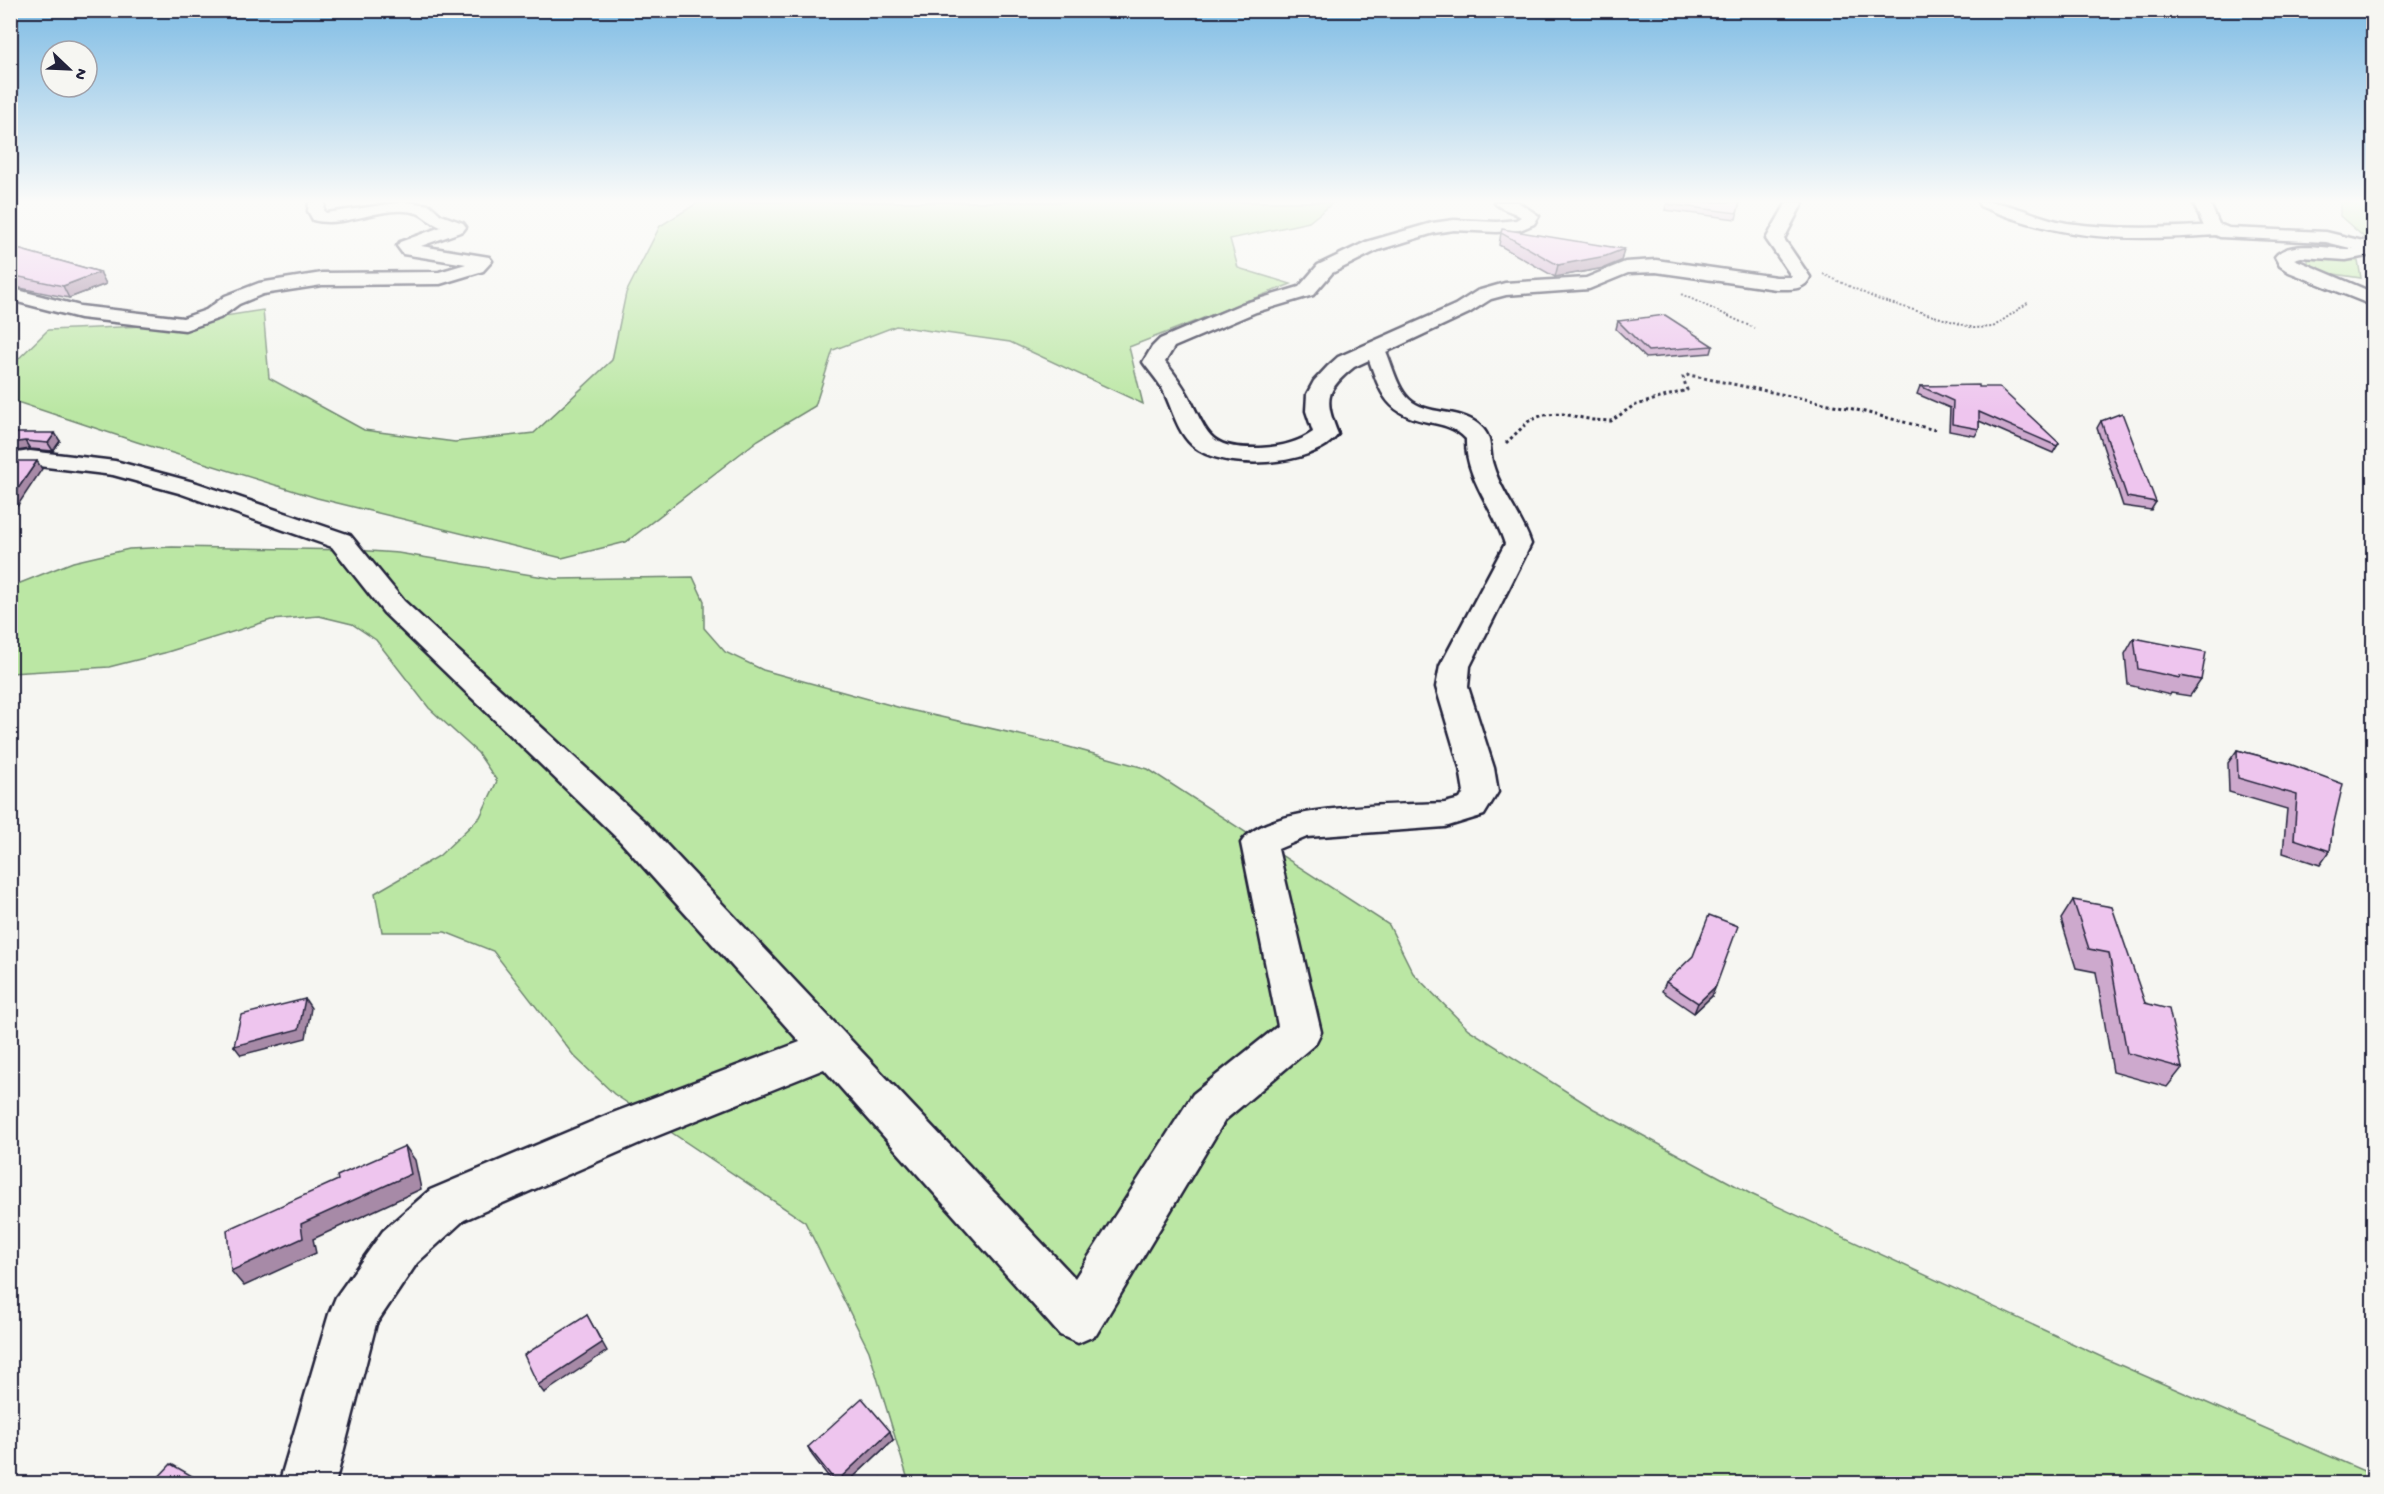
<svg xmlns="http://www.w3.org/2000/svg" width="2384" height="1494" font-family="'Gochi Hand',sans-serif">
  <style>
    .green { fill: #bbe7a4; stroke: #6e8470; stroke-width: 1.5 }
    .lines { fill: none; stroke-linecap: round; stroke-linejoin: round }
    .minor-casing { stroke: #22223b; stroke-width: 5 }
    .secondary-casing { stroke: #22223b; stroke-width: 5 }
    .path-far2 { stroke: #22223b; stroke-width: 2; stroke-dasharray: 2 2; stroke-linecap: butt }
    .path-far1 { stroke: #22223b; stroke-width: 3; stroke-dasharray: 3 3; stroke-linecap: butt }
    .path { stroke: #22223b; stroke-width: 5; stroke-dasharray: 7 7; stroke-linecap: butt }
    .minor { fill: #f6f6f2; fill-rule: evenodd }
    .secondary { fill: #f6f6f2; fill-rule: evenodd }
    .wall { fill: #cda9cd; stroke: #22223b; stroke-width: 1.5 }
    .shaded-wall { fill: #a78aa7; stroke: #22223b; stroke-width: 1.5 }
    .building { fill: #eec5ee; stroke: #22223b; stroke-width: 1.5 }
  </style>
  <rect width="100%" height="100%" fill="#f6f6f2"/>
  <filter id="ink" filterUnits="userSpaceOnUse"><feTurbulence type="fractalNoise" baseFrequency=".0167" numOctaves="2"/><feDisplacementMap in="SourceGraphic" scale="12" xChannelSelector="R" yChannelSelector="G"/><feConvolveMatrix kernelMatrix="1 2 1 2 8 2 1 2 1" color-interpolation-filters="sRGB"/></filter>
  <g filter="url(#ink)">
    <path class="green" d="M699 202H1334L1309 222 1230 239 1238 268 1291 284 1129 347 1143 404 1010 342 896 326 833 350 815 406 758 440 626 542 562 558 317 498 137 442 11 400V366L48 330 168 325 263 310 269 378 364 430 455 442 534 433 612 360 626 293 660 226Z
      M2340 202H2373V245L2340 216Z
      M2308 257 2358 261 2361 278 2308 270Z
      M172 547 355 550 398 553 556 579 693 577 704 601V628L725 652 763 670 901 708 1051 742 1148 769 1389 925 1413 973 1468 1029 1594 1109 1751 1194 2106 1359 2373 1475V1483H909L869 1351 805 1222 614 1094 574 1056 493 951 445 932H382L375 893 439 856 480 817 497 781 478 753 429 708 376 640 352 624 319 616 271 620 164 653 109 667 11 673 10 587 73 562 129 549Z"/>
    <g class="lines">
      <defs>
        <path id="minor" d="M309 202H325L324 211 326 213 405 202 430 205 441 215 463 223 466 227 463 231 421 246 483 256 489 257 492 261 483 271 440 284 322 285 263 294 239 304 220 318 185 330 80 318 10 300V288L80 306 183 318 206 310 225 296 259 283 322 273 439 272 466 264 403 254 397 246 400 242 441 227C432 224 423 215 417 213 383 203 347 229 313 220L308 211Z
          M1978 202C2008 200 2037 218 2067 223 2117 230 2167 228 2216 225L2222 226 2225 230 2222 234 2216 235C2128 241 2063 241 1980 206Z
          M1375 343 1382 345 1385 349C1392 364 1397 388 1409 399 1427 416 1458 408 1478 424 1494 437 1488 448 1493 465 1501 493 1522 516 1531 544L1470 666 1468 687 1494 768 1498 792 1484 815 1445 827 1307 837 1278 849 1321 1032 1315 1044 1225 1120 1096 1335 1078 1343 1060 1335 824 1069 642 1142 464 1220 417 1263 376 1324 335 1484H279L329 1314 336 1297 383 1231 430 1190 610 1114 800 1042 621 842 384 613 332 547 179 493 113 475 30 465 10 468V454L30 451 115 461 197 483 350 535 404 601 647 824 1075 1278 1193 1094 1278 1026 1241 843C1265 803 1400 805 1445 803L1460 799 1464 792 1460 768 1436 687 1440 666 1505 544C1493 507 1465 478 1466 439 1455 427 1443 425 1428 422 1381 413 1380 388 1365 349L1368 345Z"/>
        <path id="secondary" d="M1494 202H1518L1539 216 1534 224 1520 230 1497 232 1454 230 1434 233 1378 250 1332 273 1313 295 1256 312 1174 347 1165 362C1174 373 1182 384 1189 397 1209 437 1210 449 1260 448 1279 447 1298 443 1313 432L1306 411 1307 394 1314 381 1328 366 1338 357 1455 305 1477 291 1505 283 1586 278 1625 262 1656 260 1776 277H1792L1766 239 1787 202H1803L1784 239 1810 277C1805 291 1789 289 1776 289L1656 272 1628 273 1589 289 1506 295 1491 299 1469 313 1354 367C1325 390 1324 400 1338 434 1315 467 1220 472 1192 445 1176 430 1172 407 1162 388 1157 379 1149 371 1143 362L1152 347 1160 339 1242 304 1299 287 1318 265 1366 242 1432 223 1454 220 1497 222 1516 220 1521 217C1513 211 1499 209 1494 202Z
          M2193 202H2209L2219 224 2229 228 2326 232 2371 243 2374 246 2372 255 2346 260 2301 257 2294 259 2374 293V306L2289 272 2280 266 2275 257C2288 238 2333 250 2354 249L2326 242 2220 237 2206 231Z"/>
      </defs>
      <use href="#minor" class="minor-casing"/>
      <use href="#secondary" class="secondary-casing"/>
      <path class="path-far2" d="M1823 274 1877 299 1974 328 1993 327 2029 302
        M1681 294 1754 328"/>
      <path class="path-far1" d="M1506 443 1529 421 1543 415 1563 414 1593 420 1611 421 1633 406 1687 390 1683 377 1689 375 1853 409 1935 430"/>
      <path class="path" d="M878 1484 885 1477"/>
      <use href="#minor" class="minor"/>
      <use href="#secondary" class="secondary"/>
    </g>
    <path class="wall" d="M1667 202H1740L1736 219 1665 210Z
      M1501 233 1624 249 1621 261 1604 268 1555 277 1499 245Z
      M10 247 100 272 106 284 69 298 10 286Z
      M1618 321 1713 346 1711 353 1646 358 1616 329Z
      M1920 386 1979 387 2059 443 2053 453 1979 421V429L1975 436 1949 431 1950 408 1917 394Z
      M2101 421 2156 502 2151 510 2123 506 2097 428Z
      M10 433 60 441 53 451 30 449Z
      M2134 638 2201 680 2190 696 2171 693 2170 695 2128 685 2125 654Z
      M2237 750 2287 763 2332 831 2330 851 2320 865 2283 853 2287 809 2229 792 2228 763Z
      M2073 900 2145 1003 2182 1068 2167 1087 2113 1072 2096 972 2076 968 2061 919Z
      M1666 982 1712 996 1694 1013 1662 991Z
      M893 1440 846 1484H834L812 1455 808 1447Z"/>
    <path class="shaded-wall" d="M1624 249 1621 261 1604 268 1555 277 1558 265Z
      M100 272 106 284 69 298 63 286Z
      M55 433 60 441 53 451 48 443Z
      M25 441 30 449 10 452V443Z
      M37 461 42 469 10 517V500Z
      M1716 986 1712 996 1694 1013 1698 1003Z
      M305 999 311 1008 306 1038 241 1055 234 1046Z
      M405 1146 415 1160 421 1189 313 1239 316 1253 244 1286 231 1271 301 1224Z
      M587 1315 607 1351 544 1393 538 1385Z
      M890 1431 893 1440 846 1484H836V1482Z"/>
    <path class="building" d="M1667 202H1740L1737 213 1667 204Z
      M1502 229 1624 249 1606 256 1558 265 1501 233Z
      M10 247 100 272 63 286 10 275Z
      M1665 315 1713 346 1648 351 1618 321Z
      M1979 385V387H1999L2059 443 2057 446 1979 412V429L1952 424 1953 401 1920 386Z
      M2122 413 2156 502 2127 497 2101 421Z
      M10 433H55L48 443 25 441 10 443Z
      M10 461H37L10 500Z
      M2134 638 2206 652 2201 680 2180 676V678L2138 669Z
      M2237 750 2287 763 2343 784 2332 831 2330 851 2294 839 2297 795 2238 778Z
      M2073 900 2112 907 2145 1003 2169 1009 2182 1068 2127 1053 2109 953 2089 949Z
      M1709 915 1738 926 1716 986 1698 1003 1666 982 1693 956Z
      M305 999 299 1029 234 1046 241 1015Z
      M405 1146 411 1174 301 1224 303 1238 231 1271 227 1230 338 1180 337 1176Z
      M587 1315 602 1343 538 1385 524 1355Z
      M862 1398 890 1431 836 1482 808 1447Z
      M171 1464 199 1480 196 1484H152Z"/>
  </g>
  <linearGradient id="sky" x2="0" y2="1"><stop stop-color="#7dbbe4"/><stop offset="0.49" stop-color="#fbfbf9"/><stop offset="1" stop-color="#fbfbf9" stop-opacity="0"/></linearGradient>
  <rect width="2384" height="411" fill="url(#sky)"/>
  <rect width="2384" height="1494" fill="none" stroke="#f6f6f2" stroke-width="36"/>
  <rect x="18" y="18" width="2348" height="1458" fill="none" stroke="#22223b" stroke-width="2" filter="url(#ink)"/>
  <g transform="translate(69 69) rotate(113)"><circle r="28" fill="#f6f6f2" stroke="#a1a1a9" stroke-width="1.5"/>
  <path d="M0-4.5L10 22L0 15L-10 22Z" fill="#22223b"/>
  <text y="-9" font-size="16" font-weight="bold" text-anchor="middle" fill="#22223b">N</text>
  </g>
</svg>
